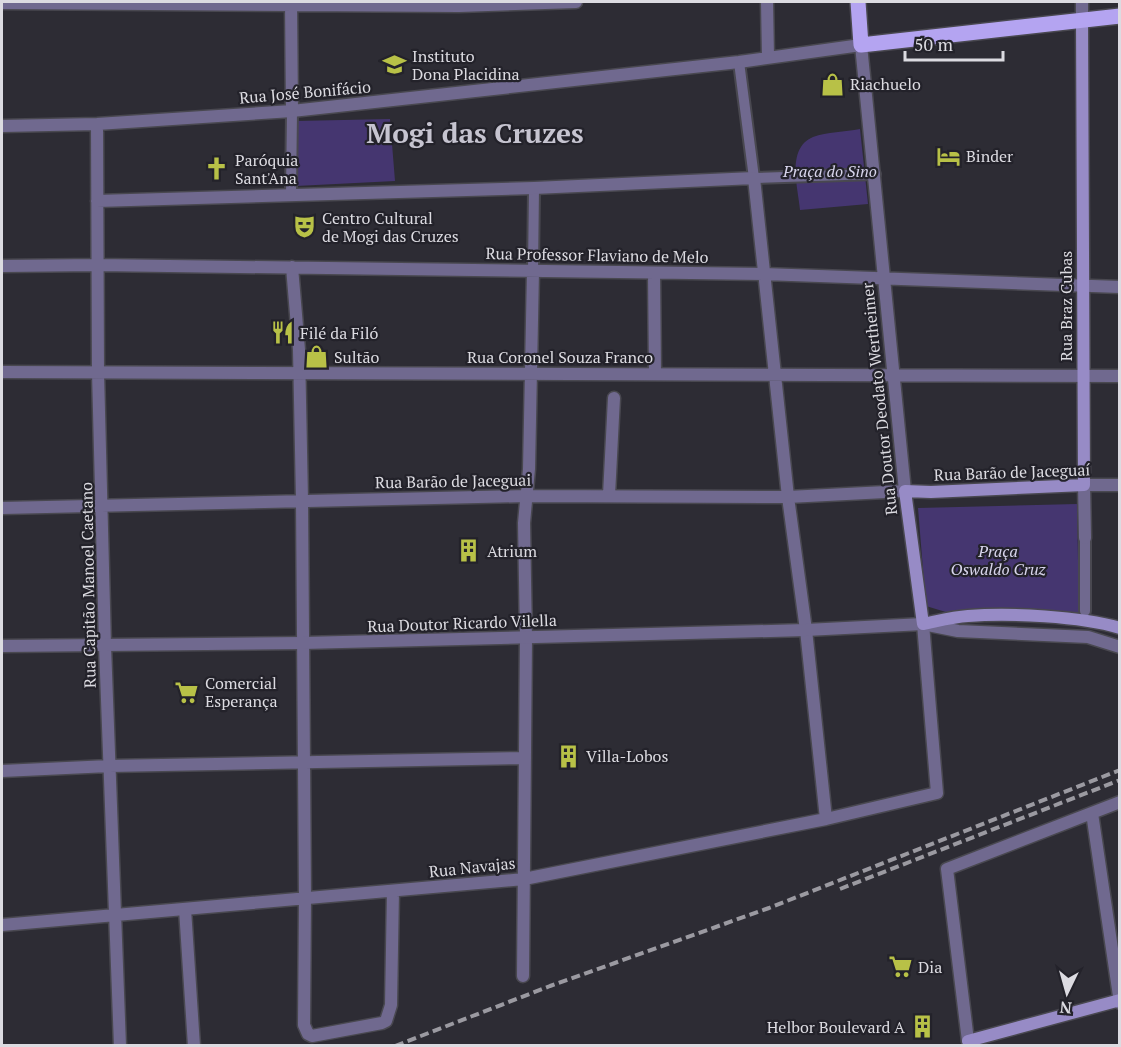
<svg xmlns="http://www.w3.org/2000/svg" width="1121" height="1047" font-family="'PT Serif',serif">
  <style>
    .green { fill: #453670 }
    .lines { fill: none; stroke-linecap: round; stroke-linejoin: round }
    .pedestrian-casing { stroke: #494850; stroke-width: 14 }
    .minor-casing { stroke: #494850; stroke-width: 15 }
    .tertiary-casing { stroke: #494850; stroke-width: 15 }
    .secondary-casing { stroke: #494850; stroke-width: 15 }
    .primary-casing { stroke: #494850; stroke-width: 18 }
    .pedestrian { stroke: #70698f; stroke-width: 10 }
    .minor { stroke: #70698f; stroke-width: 12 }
    .tertiary { stroke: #70698f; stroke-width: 12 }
    .secondary { stroke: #978bc6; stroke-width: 12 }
    .primary { stroke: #b4a4f1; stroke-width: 15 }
    .rail { stroke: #9b9aa1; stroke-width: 4; stroke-dasharray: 9 4.5; stroke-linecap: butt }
    .labels { text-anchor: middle; stroke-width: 4.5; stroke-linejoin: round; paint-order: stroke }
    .poi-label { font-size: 16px; fill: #dcdbe1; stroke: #23222a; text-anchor: start }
    .street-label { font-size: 16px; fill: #dcdbe1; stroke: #23222a }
    .park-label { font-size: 16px; font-style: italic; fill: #d8d5ec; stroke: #23222a }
    .town-label { font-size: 28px; font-weight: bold; fill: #c6c4d0; stroke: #23222a }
  </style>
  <rect width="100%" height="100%" fill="#2d2c34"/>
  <path class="green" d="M390 119 395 181 296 186V121Z
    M860 129 868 204 800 210C798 188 786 148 813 137 827 132 845 132 860 129Z
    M1077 504 1079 617 949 613 926 606 918 508Z"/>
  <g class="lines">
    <defs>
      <path id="pedestrian" d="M739 62 754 178 875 174
        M291 195 292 111
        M533 271 534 188
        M1085 538V611"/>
      <path id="minor" d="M291 2 292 111
        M767 2 768 57
        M1082 2V19
        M2 3 459 6 576 2
        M97 124 98 372 105 646 120 1046
        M2 126 97 124 292 111 739 62 861 45 905 491 788 497 526 496 2 508
        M97 201 534 188 754 178 788 497 806 630 826 819
        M2 266 98 265 764 274 1120 287
        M292 267 299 350 302 500 305 898 304 1025 308 1034 312 1036 382 1023 386 1021 391 1005 393 891
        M654 274 655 373
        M2 372 1120 376
        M609 495 614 398
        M1085 538 1084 485H1120
        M2 771 109 766 525 758
        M1092 813 1120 1003
        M185 909 194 1046
        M2 925 524 879 826 819 937 793 923 624
        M523 976 526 637 524 523 529 469 533 271
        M968 1041 947 869 1120 802"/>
      <path id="tertiary" d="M2 646 303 643 806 630 923 624 958 631 1088 637 1120 647"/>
      <path id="secondary" d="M1082 19 1084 485 931 492 905 491 923 624C938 621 953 617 968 616 1010 613 1080 616 1120 628
        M968 1041 1120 1000"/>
      <path id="primary" d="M858 2 861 45 1120 16"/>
    </defs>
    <use href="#pedestrian" class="pedestrian-casing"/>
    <use href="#minor" class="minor-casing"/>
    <use href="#tertiary" class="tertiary-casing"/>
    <use href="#secondary" class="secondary-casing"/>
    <use href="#primary" class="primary-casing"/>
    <use href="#pedestrian" class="pedestrian"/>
    <use href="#minor" class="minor"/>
    <use href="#tertiary" class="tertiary"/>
    <use href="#secondary" class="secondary"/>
    <use href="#primary" class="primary"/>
    <path class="rail" d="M840 889 1120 780
      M395 1046 550 986 769 908 1120 770"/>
  </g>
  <defs>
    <symbol id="school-bare" viewBox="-9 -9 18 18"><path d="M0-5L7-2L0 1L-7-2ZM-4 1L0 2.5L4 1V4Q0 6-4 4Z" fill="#b8c147" stroke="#23222a" stroke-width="2.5" paint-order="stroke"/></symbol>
    <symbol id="shop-bare" viewBox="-9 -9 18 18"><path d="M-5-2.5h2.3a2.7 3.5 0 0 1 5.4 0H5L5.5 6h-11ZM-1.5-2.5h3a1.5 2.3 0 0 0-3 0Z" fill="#b8c147" stroke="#23222a" stroke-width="2.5" paint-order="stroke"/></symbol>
    <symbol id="hotel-bare" viewBox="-9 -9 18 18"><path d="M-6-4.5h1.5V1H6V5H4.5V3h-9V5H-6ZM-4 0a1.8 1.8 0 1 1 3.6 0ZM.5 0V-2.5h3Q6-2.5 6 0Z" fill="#b8c147" stroke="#23222a" stroke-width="2.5" paint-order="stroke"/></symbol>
    <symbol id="church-bare" viewBox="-9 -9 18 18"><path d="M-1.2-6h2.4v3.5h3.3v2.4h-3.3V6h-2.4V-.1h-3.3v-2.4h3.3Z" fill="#b8c147" stroke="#23222a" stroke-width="2.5" paint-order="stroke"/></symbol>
    <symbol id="theatre-bare" viewBox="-9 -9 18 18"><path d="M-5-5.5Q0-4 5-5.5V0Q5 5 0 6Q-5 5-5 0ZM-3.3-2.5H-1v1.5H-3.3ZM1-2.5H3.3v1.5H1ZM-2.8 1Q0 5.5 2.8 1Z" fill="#b8c147" stroke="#23222a" stroke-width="2.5" paint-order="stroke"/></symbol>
    <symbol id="restaurant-bare" viewBox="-9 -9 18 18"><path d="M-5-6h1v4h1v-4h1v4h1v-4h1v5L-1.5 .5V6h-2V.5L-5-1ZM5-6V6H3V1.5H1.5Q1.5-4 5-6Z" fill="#b8c147" stroke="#23222a" stroke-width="2.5" paint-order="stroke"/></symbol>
    <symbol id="building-bare" viewBox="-9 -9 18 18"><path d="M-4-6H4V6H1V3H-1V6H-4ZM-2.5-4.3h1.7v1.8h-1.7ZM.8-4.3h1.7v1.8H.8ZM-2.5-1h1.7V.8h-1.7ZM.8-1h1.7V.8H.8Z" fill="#b8c147" stroke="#23222a" stroke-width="2.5" paint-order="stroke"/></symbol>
    <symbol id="supermarket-bare" viewBox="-9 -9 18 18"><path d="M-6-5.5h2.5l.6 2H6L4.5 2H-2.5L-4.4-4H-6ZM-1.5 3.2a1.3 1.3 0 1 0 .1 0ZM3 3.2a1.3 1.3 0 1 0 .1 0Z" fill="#b8c147" stroke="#23222a" stroke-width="2.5" paint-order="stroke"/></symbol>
  </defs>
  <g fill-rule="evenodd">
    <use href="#school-bare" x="378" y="48" width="33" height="33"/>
    <use href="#shop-bare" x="816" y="68" width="33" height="33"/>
    <use href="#hotel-bare" x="932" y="140" width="33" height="33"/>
    <use href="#church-bare" x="200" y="152" width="33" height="33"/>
    <use href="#theatre-bare" x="288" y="210" width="33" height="33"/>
    <use href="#restaurant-bare" x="266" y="316" width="33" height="33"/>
    <use href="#shop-bare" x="300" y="340" width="33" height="33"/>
    <use href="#building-bare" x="452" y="534" width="33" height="33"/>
    <use href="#supermarket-bare" x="170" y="676" width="33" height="33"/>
    <use href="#building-bare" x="552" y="740" width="33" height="33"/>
    <use href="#supermarket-bare" x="884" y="950" width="33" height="33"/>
    <use href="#building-bare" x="906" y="1010" width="33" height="33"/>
  </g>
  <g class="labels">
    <g class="poi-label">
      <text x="412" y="62">Instituto<tspan x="412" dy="18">Dona Placidina</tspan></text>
      <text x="850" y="90">Riachuelo</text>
      <text x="966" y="162">Binder</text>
      <text x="235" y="166">Paróquia<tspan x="235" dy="18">Sant'Ana</tspan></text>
      <text x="322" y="224">Centro Cultural<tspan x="322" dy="18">de Mogi das Cruzes</tspan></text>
      <text x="300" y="339">Filé da Filó</text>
      <text x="334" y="363">Sultão</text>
      <text x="487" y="557">Atrium</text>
      <text x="205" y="689">Comercial<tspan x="205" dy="18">Esperança</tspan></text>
      <text x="586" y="762">Villa-Lobos</text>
      <text x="918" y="973">Dia</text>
      <text x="905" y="1033" text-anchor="end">Helbor Boulevard A</text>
    </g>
    <g class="street-label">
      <text transform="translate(305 92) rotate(-5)" y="6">Rua José Bonifácio</text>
      <text transform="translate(597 255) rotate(1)" y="6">Rua Professor Flaviano de Melo</text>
      <text transform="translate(1066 306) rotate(-90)" y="6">Rua Braz Cubas</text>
      <text x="560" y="363">Rua Coronel Souza Franco</text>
      <text transform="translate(879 399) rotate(-96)" y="6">Rua Doutor Deodato Wertheimer</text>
      <text transform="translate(1012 472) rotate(-2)" y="6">Rua Barão de Jaceguaí</text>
      <text transform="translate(453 481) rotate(-1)" y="6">Rua Barão de Jaceguai</text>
      <text transform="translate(88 585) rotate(-91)" y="6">Rua Capitão Manoel Caetano</text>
      <text transform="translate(462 623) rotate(-2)" y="6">Rua Doutor Ricardo Vilella</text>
      <text transform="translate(472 867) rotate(-6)" y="6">Rua Navajas</text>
    </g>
    <g class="park-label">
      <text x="830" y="177">Praça do Sino</text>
      <text x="998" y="557">Praça<tspan x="998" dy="18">Oswaldo Cruz</tspan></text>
    </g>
    <g class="town-label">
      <text x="475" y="143">Mogi das Cruzes</text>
    </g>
  </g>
  <rect width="1121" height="1047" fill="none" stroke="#dcdbe1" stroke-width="6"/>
  <g transform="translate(1067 993) rotate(185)" stroke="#23222a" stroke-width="4.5" paint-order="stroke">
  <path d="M0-4.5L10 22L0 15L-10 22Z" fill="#dcdbe1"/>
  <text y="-9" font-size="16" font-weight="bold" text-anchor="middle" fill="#dcdbe1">N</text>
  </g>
  <path d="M905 51v9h98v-9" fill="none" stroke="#dcdbe1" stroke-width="3"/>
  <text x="914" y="51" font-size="18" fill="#dcdbe1" stroke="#23222a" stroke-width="4.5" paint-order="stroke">50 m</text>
</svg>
